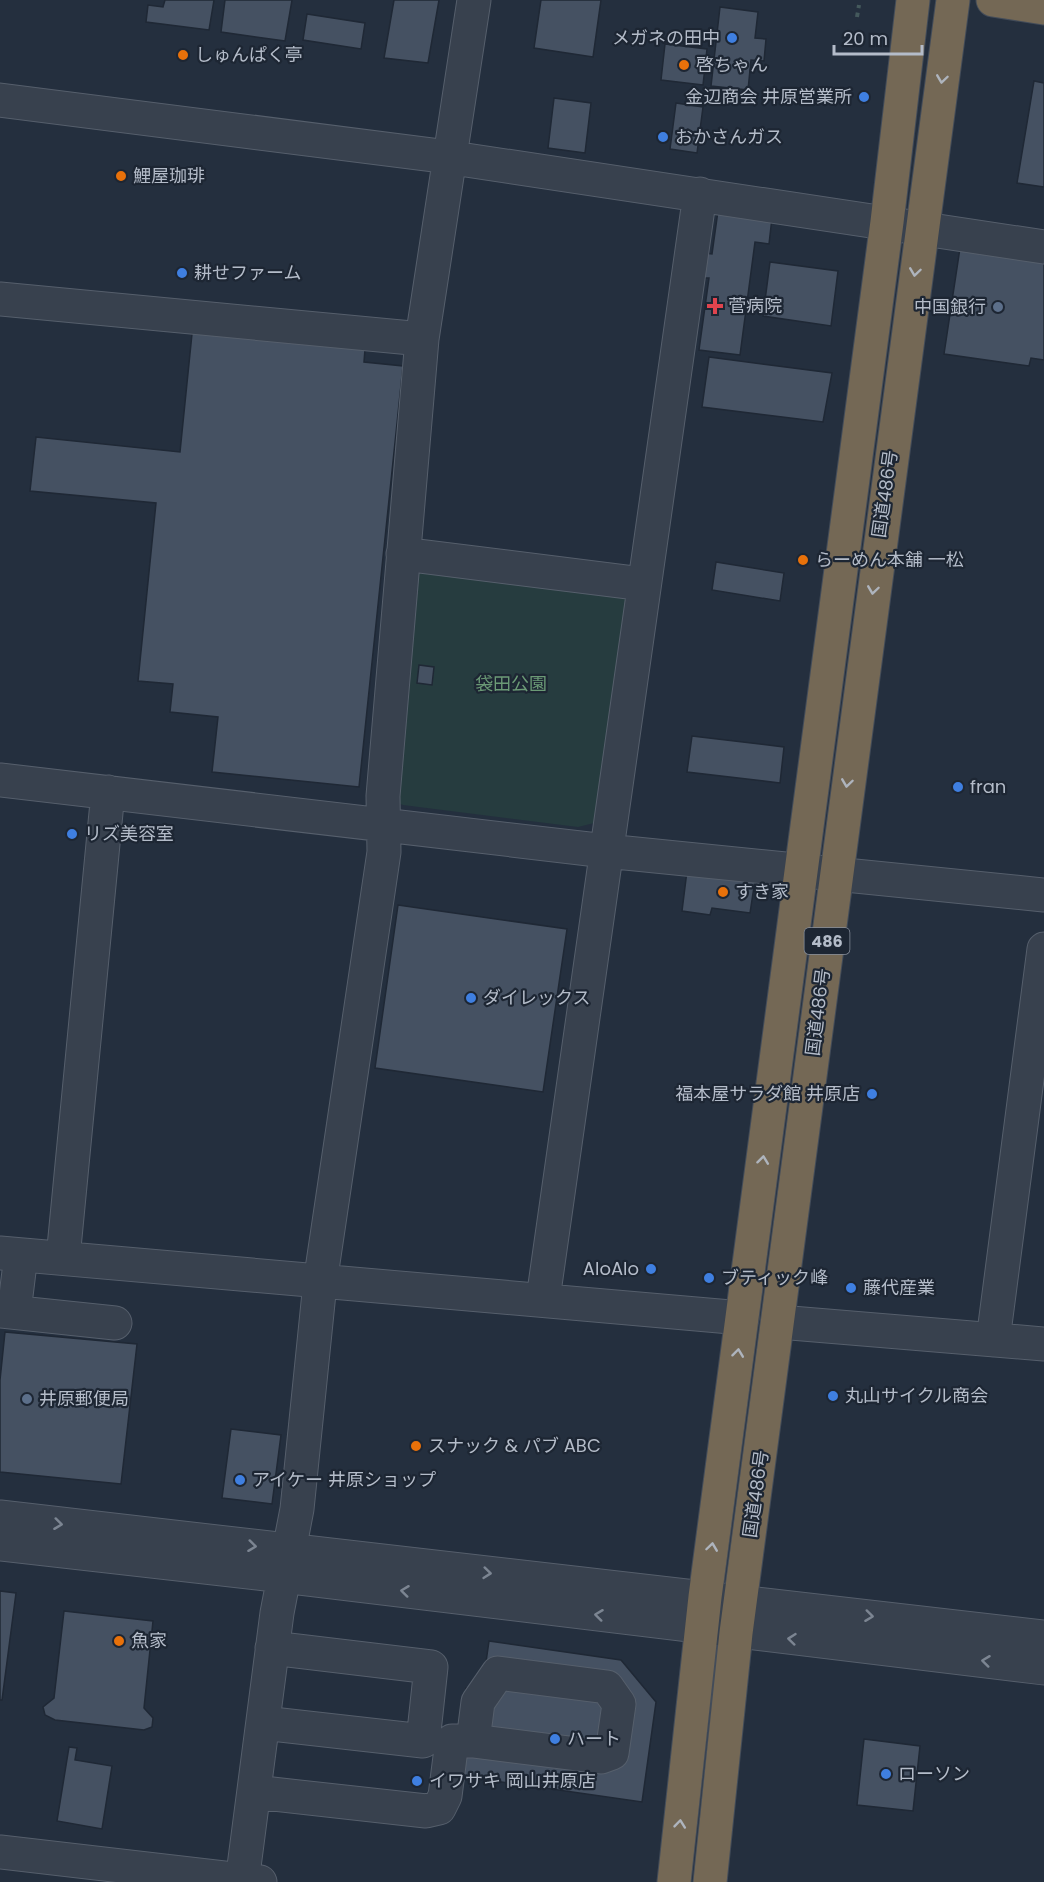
<svg xmlns="http://www.w3.org/2000/svg" width="1044" height="1882" font-family="Poppins,'Noto Sans JP',sans-serif">
  <style>
    .green { fill: #263c3f }
    .building { fill: #455162; stroke: #1f2835; stroke-width: 1.5 }
    .lines { fill: none; stroke-linecap: round; stroke-linejoin: round }
    .minor-casing { stroke: #565f6c; stroke-width: 35 }
    .highway-casing { stroke: #434c59; stroke-width: 35 }
    .path { stroke: #44595c; stroke-width: 4; stroke-dasharray: 4.5 4.5; stroke-linecap: butt }
    .minor { stroke: #38414e; stroke-width: 33 }
    .highway { stroke: #746855; stroke-width: 33 }
    .oneway { stroke: #aeb4bd }
    .oneway2 { stroke: #7c8592 }
    .shop-dot { fill: #3f7fe0; stroke: #1d2633; stroke-width: 2 }
    .food-dot { fill: #e8710a; stroke: #1d2633; stroke-width: 2 }
    .health-dot { fill: #e0444e; stroke: #1d2633; stroke-width: 2 }
    .service-dot { fill: #5c6f8a; stroke: #1d2633; stroke-width: 2 }
    .labels { text-anchor: middle; stroke-width: 4.5; stroke-linejoin: round; paint-order: stroke }
    .shield { fill: #1d2633; stroke: #878f9c; stroke-width: 1.5 }
    .shield-label { font-size: 16px; font-weight: bold; fill: #b4bcc9 }
    .poi-label { font-size: 18px; fill: #b4bcc9; stroke: #1d2633; text-anchor: start }
    .street-label { font-size: 18px; fill: #b4bcc9; stroke: #1d2633 }
    .park-label { font-size: 18px; fill: #6b9a76; stroke: #1d2633 }
  </style>
  <rect width="100%" height="100%" fill="#242f3e"/>
  <path class="green" d="M422 565 628 593 598 822 578 827 403 805 395 802 410 590Z"/>
  <path class="building" d="M165 0H214L209 30 146 22 148 5 163 7Z
    M225 0H292L285 41 221 32Z
    M394 0H439L428 63 384 58Z
    M541 0H601L593 57 534 48Z
    M720 7 758 12 755 38 766 39 764 61 751 60 748 90 711 86Z
    M307 14 365 23 361 49 303 40Z
    M665 44 707 49 703 85 661 80Z
    M1034 81 1044 83V187L1017 183Z
    M554 98 591 103 585 153 548 148Z
    M676 103 703 107 697 153 670 149Z
    M718 211 772 218 769 244 755 242 740 355 699 350 709 278H699L704 253 712 254Z
    M960 248 1044 261V360L1031 358 1029 366 944 354Z
    M770 262 838 271 831 326 763 316Z
    M193 324 365 349 364 362 403 366 359 787 212 772 218 717 170 712 173 684 138 681 156 503 30 491 36 437 180 452Z
    M709 357 832 373 823 422 702 407Z
    M716 562 784 573 780 601 712 590Z
    M419 665 434 667 432 685 417 683Z
    M692 736 784 747 780 783 687 772Z
    M687 871 755 880 750 913 712 908 710 915 682 911Z
    M398 905 567 929 543 1092 375 1068Z
    M5 1332 137 1344 121 1484 0 1472V1380Z
    M231 1429 281 1435 272 1504 222 1498Z
    M0 1591 16 1593 2 1700H0Z
    M64 1611 153 1621 144 1708 153 1718 152 1727 144 1730 55 1720 45 1715 43 1707 54 1698Z
    M489 1641 621 1660 656 1702 642 1802 453 1775 466 1688 482 1690Z
    M864 1739 920 1746 913 1811 857 1805Z
    M69 1747 77 1748 75 1760 112 1766 102 1829 57 1821Z"/>
  <g class="lines">
    <defs>
      <path id="minor" d="M0 100 433 155 1044 247
        M0 299 422 339
        M403 554 643 584
        M0 780 606 851 1044 895
        M0 1253 742 1318
        M63 1258 108 792
        M543 1299 700 194
        M0 1311 115 1323
        M14 1312 21 1255
        M779 1322 1044 1344
        M993 1340 1044 949
        M0 1517 1044 1637
        M0 1544 283 1576 1044 1668
        M263 1723 423 1741 431 1667 272 1648
        M254 1792 426 1811 439 1808 445 1796 452 1741H473L601 1757 612 1753 619 1704 607 1687 498 1673 478 1702 473 1741
        M0 1852 260 1882
        M242 1882 277 1613 297 1509 320 1283 384 852 383 796 422 339 474 0"/>
      <path id="highway" d="M993 0 1044 8
        M674 1882 705 1597 887 222 913 0
        M710 1882 736 1633 953 0"/>
    </defs>
    <use href="#minor" class="minor-casing"/>
    <use href="#highway" class="highway-casing"/>
    <path class="path" d="M857 17 859 5"/>
    <use href="#minor" class="minor"/>
    <use href="#highway" class="highway"/>
  </g>
  <defs><path id="oneway-chevron" d="M-2-3.5L2.5 0L-2 3.5" fill="none" stroke-width="1.6" stroke-linecap="round" stroke-linejoin="round" transform="scale(1.5)"/></defs>
  <g class="oneway">
    <use href="#oneway-chevron" transform="translate(942 79) rotate(98)"/>
    <use href="#oneway-chevron" transform="translate(915 272) rotate(98)"/>
    <use href="#oneway-chevron" transform="translate(873 590) rotate(98)"/>
    <use href="#oneway-chevron" transform="translate(847 783) rotate(98)"/>
    <use href="#oneway-chevron" transform="translate(763 1160) rotate(-83)"/>
    <use href="#oneway-chevron" transform="translate(738 1353) rotate(-83)"/>
    <use href="#oneway-chevron" transform="translate(712 1547) rotate(-82)"/>
    <use href="#oneway-chevron" transform="translate(680 1824) rotate(-84)"/>
  </g>
  <g class="oneway2">
    <use href="#oneway-chevron" transform="translate(58 1524) rotate(7)"/>
    <use href="#oneway-chevron" transform="translate(252 1546) rotate(7)"/>
    <use href="#oneway-chevron" transform="translate(487 1573) rotate(6)"/>
    <use href="#oneway-chevron" transform="translate(405 1591) rotate(-173)"/>
    <use href="#oneway-chevron" transform="translate(599 1615) rotate(-173)"/>
    <use href="#oneway-chevron" transform="translate(869 1616) rotate(7)"/>
    <use href="#oneway-chevron" transform="translate(792 1639) rotate(-174)"/>
    <use href="#oneway-chevron" transform="translate(986 1661) rotate(-173)"/>
  </g>
  <g class="shop-dot">
    <circle cx="732" cy="38" r="6"/>
    <circle cx="864" cy="97" r="6"/>
    <circle cx="663" cy="137" r="6"/>
    <circle cx="182" cy="273" r="6"/>
    <circle cx="958" cy="787" r="6"/>
    <circle cx="72" cy="834" r="6"/>
    <circle cx="471" cy="998" r="6"/>
    <circle cx="872" cy="1094" r="6"/>
    <circle cx="651" cy="1269" r="6"/>
    <circle cx="709" cy="1278" r="6"/>
    <circle cx="851" cy="1288" r="6"/>
    <circle cx="833" cy="1396" r="6"/>
    <circle cx="240" cy="1480" r="6"/>
    <circle cx="555" cy="1739" r="6"/>
    <circle cx="886" cy="1774" r="6"/>
    <circle cx="417" cy="1781" r="6"/>
  </g>
  <g class="food-dot">
    <circle cx="183" cy="55" r="6"/>
    <circle cx="684" cy="65" r="6"/>
    <circle cx="121" cy="176" r="6"/>
    <circle cx="803" cy="560" r="6"/>
    <circle cx="723" cy="892" r="6"/>
    <circle cx="416" cy="1446" r="6"/>
    <circle cx="119" cy="1641" r="6"/>
  </g>
  <path class="health-dot" d="M712 297h6v6h6v6h-6v6h-6v-6h-6v-6h6z"/>
  <g class="service-dot">
    <circle cx="998" cy="307" r="6"/>
    <circle cx="27" cy="1399" r="6"/>
  </g>
  <g class="labels">
    <rect class="shield" x="804.5" y="928" width="45" height="26" rx="4.5"/>
    <g class="shield-label">
      <text x="827" y="947">486</text>
    </g>
    <g class="poi-label">
      <text x="720" y="44" text-anchor="end">メガネの田中</text>
      <text x="195" y="61">しゅんぱく亭</text>
      <text x="696" y="71">啓ちゃん</text>
      <text x="852" y="103" text-anchor="end">金辺商会 井原営業所</text>
      <text x="675" y="143">おかさんガス</text>
      <text x="133" y="182">鯉屋珈琲</text>
      <text x="194" y="279">耕せファーム</text>
      <text x="728" y="312">菅病院</text>
      <text x="986" y="313" text-anchor="end">中国銀行</text>
      <text x="815" y="566">らーめん本舗 一松</text>
      <text x="970" y="793">fran</text>
      <text x="84" y="840">リズ美容室</text>
      <text x="735" y="898">すき家</text>
      <text x="483" y="1004">ダイレックス</text>
      <text x="860" y="1100" text-anchor="end">福本屋サラダ館 井原店</text>
      <text x="639" y="1275" text-anchor="end">AloAlo</text>
      <text x="721" y="1284">ブティック峰</text>
      <text x="863" y="1294">藤代産業</text>
      <text x="845" y="1402">丸山サイクル商会</text>
      <text x="39" y="1405">井原郵便局</text>
      <text x="428" y="1452">スナック &amp; パブ ABC</text>
      <text x="252" y="1486">アイケー 井原ショップ</text>
      <text x="131" y="1647">魚家</text>
      <text x="567" y="1745">ハート</text>
      <text x="898" y="1780">ローソン</text>
      <text x="429" y="1787">イワサキ 岡山井原店</text>
    </g>
    <g class="street-label">
      <text transform="translate(885 494) rotate(-82)" y="6">国道486号</text>
      <text transform="translate(818 1012) rotate(-83)" y="6">国道486号</text>
      <text transform="translate(756 1494) rotate(-82)" y="6">国道486号</text>
    </g>
    <g class="park-label">
      <text x="511" y="690">袋田公園</text>
    </g>
  </g>
  <path d="M834 45v9h88v-9" fill="none" stroke="#b4bcc9" stroke-width="3"/>
  <text x="843" y="45" font-size="18" fill="#b4bcc9" stroke="#1d2633" stroke-width="4.5" paint-order="stroke">20 m</text>
</svg>
